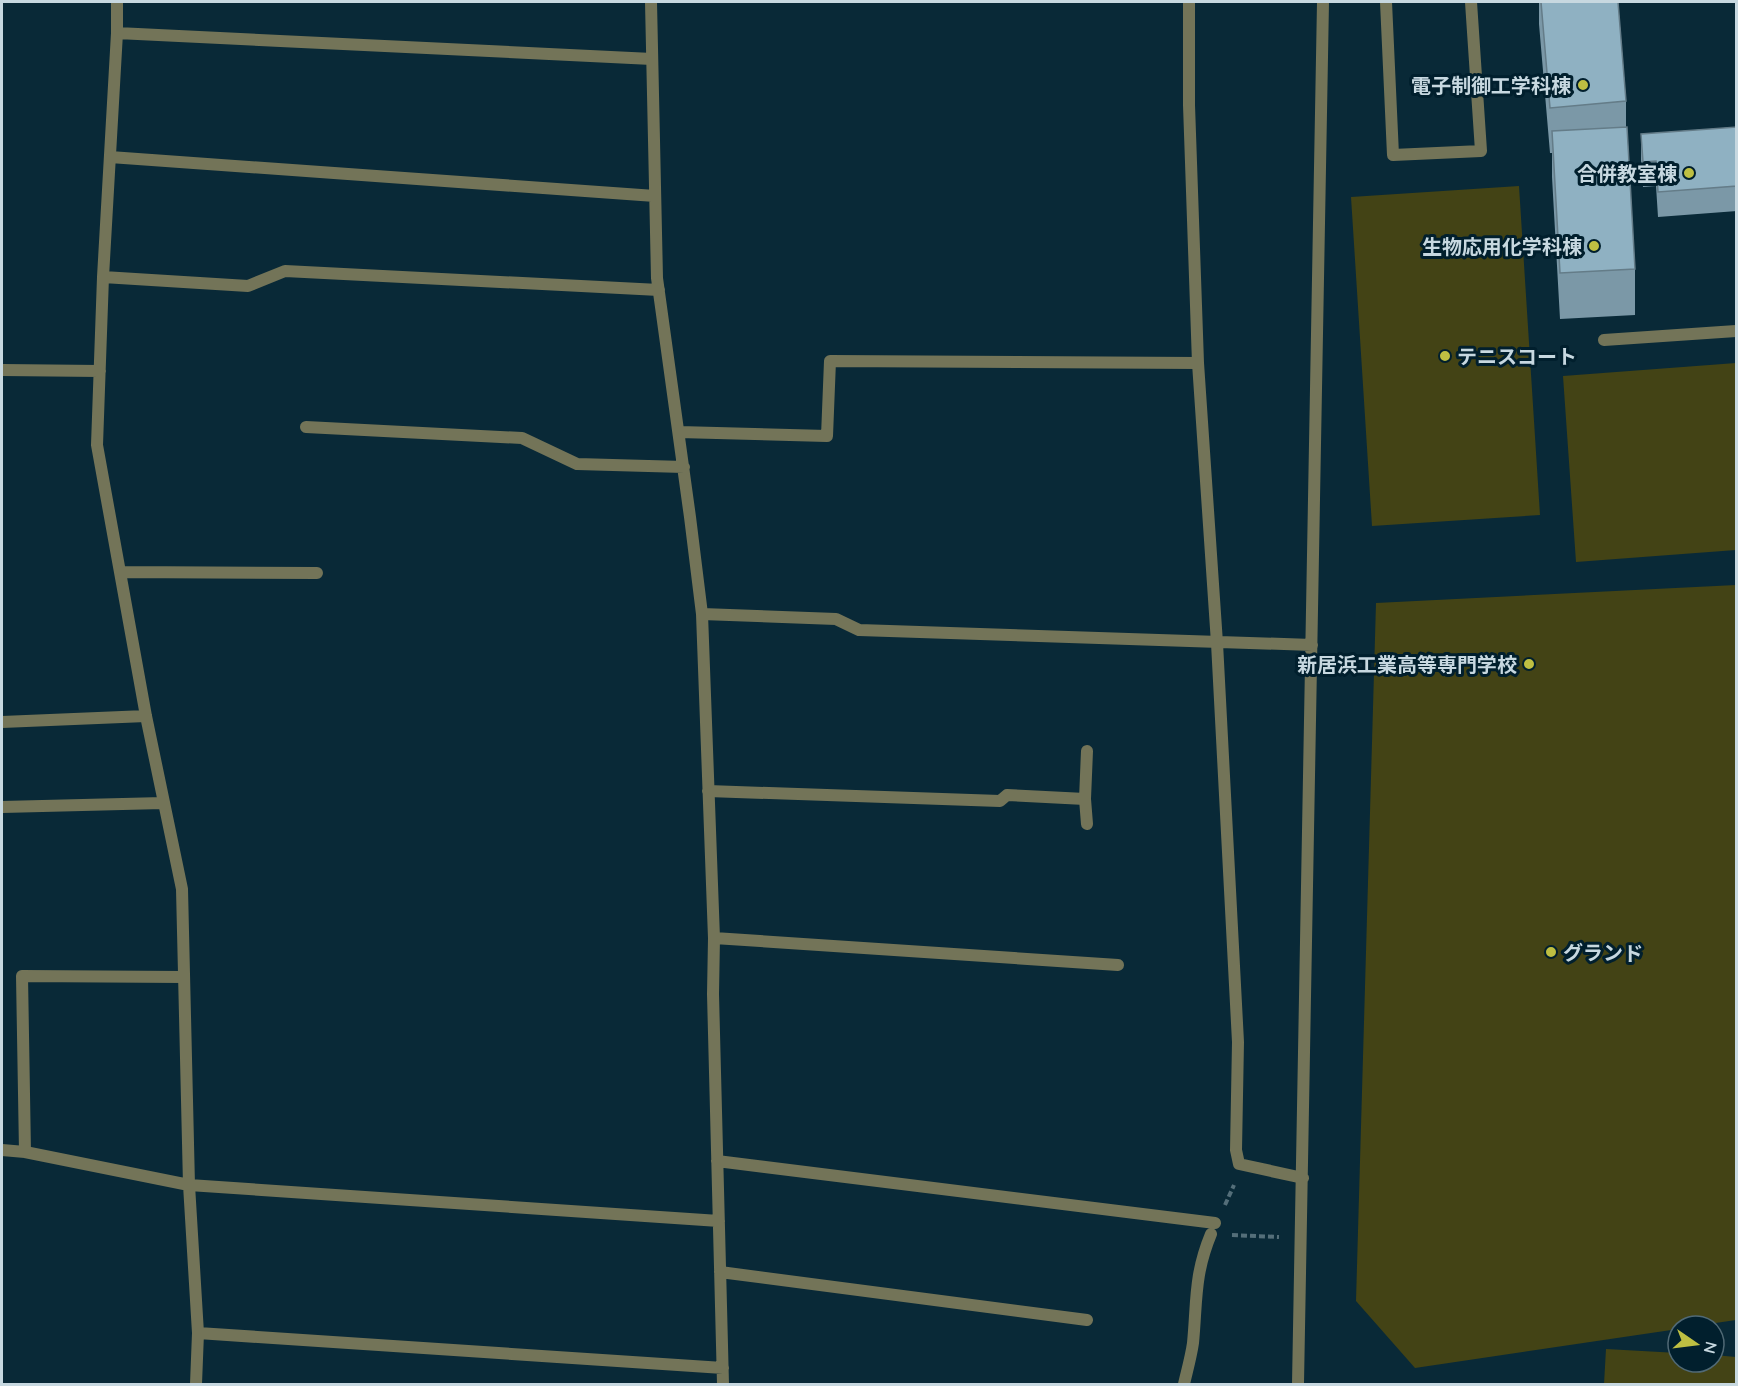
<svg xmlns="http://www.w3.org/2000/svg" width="1738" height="1386" font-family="Quicksand,'Noto Sans JP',sans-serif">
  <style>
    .park { fill: #434315 }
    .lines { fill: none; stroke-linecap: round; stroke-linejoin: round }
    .path { stroke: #546e79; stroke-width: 4; stroke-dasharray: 6 3; stroke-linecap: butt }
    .lane { stroke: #737458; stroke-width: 12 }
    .street { stroke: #737458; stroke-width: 12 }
    .wall { fill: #7b98a7 }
    .building { fill: #8fb1c2; stroke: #647c88; stroke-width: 1.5 }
    .poi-dot { fill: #bebf42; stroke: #011f2d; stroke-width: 2 }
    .labels { text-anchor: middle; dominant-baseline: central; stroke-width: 6; stroke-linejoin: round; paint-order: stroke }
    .poi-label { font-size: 20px; font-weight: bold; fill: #c7d8e0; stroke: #011f2d; text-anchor: end }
  </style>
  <rect width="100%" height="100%" fill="#092937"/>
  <path class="park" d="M1519,186L1540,515L1372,526L1351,197Z
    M1736,363V550L1576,562L1563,376Z
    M1736,585V1320L1695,1326H1678V1329L1415,1368L1356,1301L1376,603Z
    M1606,1349L1678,1353V1362H1714V1355L1736,1357V1384H1604Z"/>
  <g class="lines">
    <path class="path" d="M1225,1205L1234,1185
      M1232,1235L1279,1237"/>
    <path class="lane" d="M1386,2L1393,155L1481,151L1471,2
      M1604,340L1736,331"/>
    <path class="street" d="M117,2V33L103,277L97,445L146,716L182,889L189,1185L198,1333L196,1384
      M651,2L657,278L690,517L702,614L714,938L713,994L723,1384
      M1189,2V105L1198,363L1217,643L1238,1042L1236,1150L1239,1164L1303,1178
      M117,33L652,59
      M110,157L655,196
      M103,277L248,286L285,271L659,290
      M2,370L100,371
      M306,427L522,438L577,464L684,467
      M679,432L827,436L830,361L1198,363
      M120,572L317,573
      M702,614L836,619L859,630L1312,645
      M2,722L146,716
      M1087,751L1085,799L1087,824
      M708,791L1000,801L1007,795L1085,799
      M2,807L163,803
      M714,938L1118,965
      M2,1150L25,1152L189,1185L719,1221
      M25,1152L22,976L184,977
      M717,1161L1215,1223
      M720,1272L1087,1320
      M198,1333L723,1368
      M1184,1384C1187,1371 1191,1357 1193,1343C1197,1301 1194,1275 1211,1234
      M1298,1384L1323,2"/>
  </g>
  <path class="wall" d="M1539,2H1618L1626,101V127L1635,269V315L1560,319L1552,177V153H1550L1539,24Z
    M1737,127V211L1658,217L1656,186L1643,187L1641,160V134Z"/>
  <path class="building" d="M1541,2H1618L1626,101L1550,108Z
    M1627,127L1635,269L1560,273L1552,131Z
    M1737,127V186L1658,192L1656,161L1643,162L1641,134Z"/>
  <g class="poi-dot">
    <circle cx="1583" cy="85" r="6"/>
    <circle cx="1689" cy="173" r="6"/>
    <circle cx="1594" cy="246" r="6"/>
    <circle cx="1445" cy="356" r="6"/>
    <circle cx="1529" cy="664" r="6"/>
    <circle cx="1551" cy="952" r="6"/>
  </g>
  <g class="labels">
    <g class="poi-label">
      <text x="1571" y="85">電子制御工学科棟</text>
      <text x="1677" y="173">合併教室棟</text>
      <text x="1582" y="246">生物応用化学科棟</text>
      <text x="1457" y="356" text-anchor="start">テニスコート</text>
      <text x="1517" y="664">新居浜工業高等専門学校</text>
      <text x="1563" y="952" text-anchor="start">グランド</text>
    </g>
  </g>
  <rect width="1738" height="1386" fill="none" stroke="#c7d8e0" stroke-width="6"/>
  <g transform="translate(1696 1344) rotate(104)"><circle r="28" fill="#011f2d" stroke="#506975" stroke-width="1.5"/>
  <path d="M0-4.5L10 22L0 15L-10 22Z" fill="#bebf42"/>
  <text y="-9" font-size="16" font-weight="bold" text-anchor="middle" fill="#c7d8e0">N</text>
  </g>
</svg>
